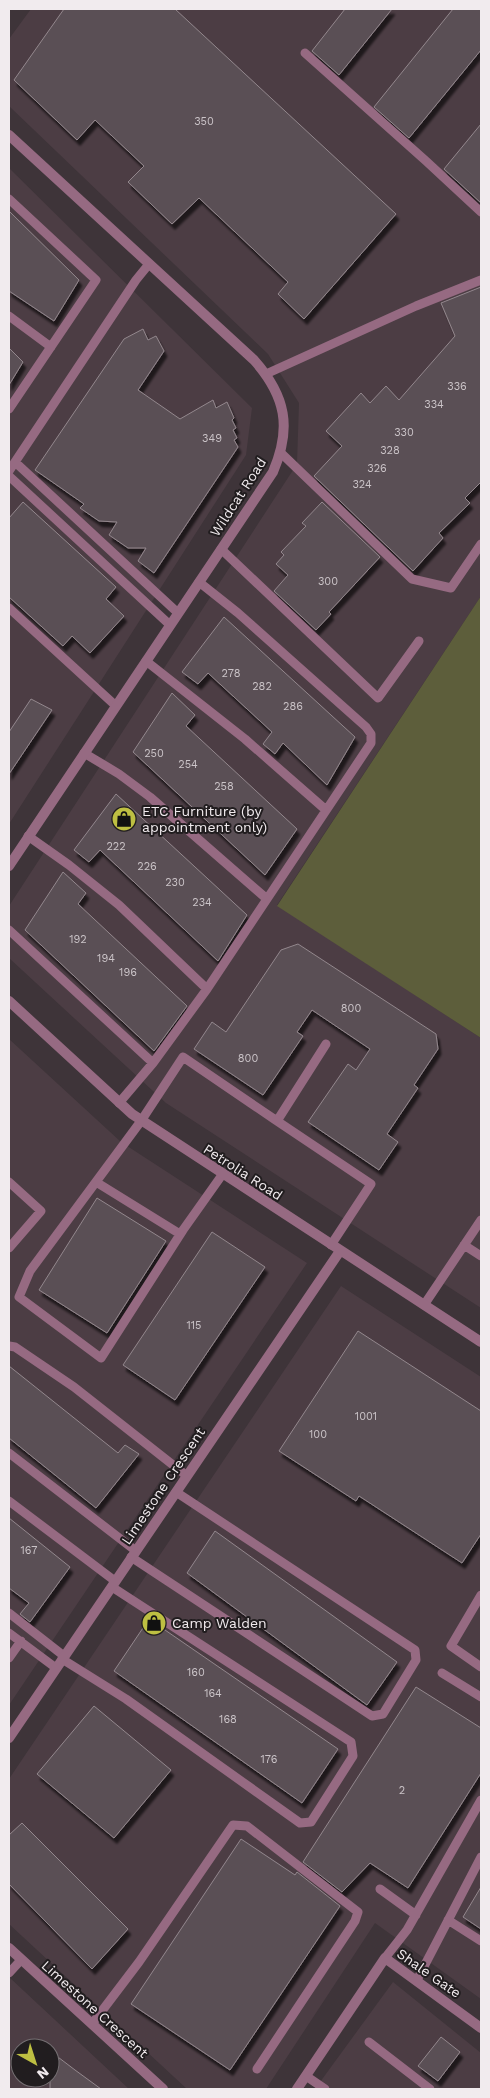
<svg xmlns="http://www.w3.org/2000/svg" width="490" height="2098" font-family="'Work Sans',sans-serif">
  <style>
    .built { fill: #4c3d44; fill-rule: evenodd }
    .green { fill: #5d5e3b }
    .building { fill: #5a5055; stroke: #93878d; filter: url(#shadow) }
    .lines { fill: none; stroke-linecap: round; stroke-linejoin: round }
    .lane { stroke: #966a82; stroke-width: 9 }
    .street { stroke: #966a82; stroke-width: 10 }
    .labels { text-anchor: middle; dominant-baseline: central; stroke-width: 4; stroke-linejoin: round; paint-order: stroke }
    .number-label { font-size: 11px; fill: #cbc4c8 }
    .street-label { font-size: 14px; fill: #f1ebee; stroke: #211d1f }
    .poi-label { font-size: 14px; fill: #f1ebee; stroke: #211d1f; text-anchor: start }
  </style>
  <defs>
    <filter id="shadow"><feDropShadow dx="3" dy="5.5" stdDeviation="1" flood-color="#0009"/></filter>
  </defs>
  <rect width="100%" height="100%" fill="#3e3439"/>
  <path class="built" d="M31,9H481V596L277,905L481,1038V1308L166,1103L9,958V906L297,464L299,403L268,354L9,106V39Z
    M9,168L252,408L246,455L9,824Z
    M9,1039L121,1142L307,1263L9,1705Z
    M341,1286L481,1377V1999L375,1923L266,2089H187L9,1924V1779Z
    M9,1977L129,2089H9ZM20,2048H50V2078H20Z
    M393,1982L481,2053V2089H315Z"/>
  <path class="green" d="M481,596V1038L277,906Z"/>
  <path class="building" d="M64,9H175L396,214L304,319L278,294L288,282L199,198L172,224L128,182L144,166L95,120L77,140L14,80Z
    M345,9H392L339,75L312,51Z
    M453,9H481V50L409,138L374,107Z
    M481,124V203L444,169Z
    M9,211L79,280L54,321L9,291Z
    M481,287V482L465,498L470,503L439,533L443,538L413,571L314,476L342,446L326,431L361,393L370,403L386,386L399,400L455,336L441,303Z
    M143,329L148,340L156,336L164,351L138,390L180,419L213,400L216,408L227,402L234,418L232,420L236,428L233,430L237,438L234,440L238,447L154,573L138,561L146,548H128L109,535L117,522L99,521L80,508L84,504L35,470L124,339Z
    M9,348L23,362L9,385Z
    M23,502L116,587L106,599L124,616L90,653L72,636L63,646L9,597V518Z
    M322,502L380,557L329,612L331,614L316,630L274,591L288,575L276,564L284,555L281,552L306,526L302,523Z
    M224,617L355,737L327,785L283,743L275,754L263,744L272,732L208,673L198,684L182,672Z
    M172,693L195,715L186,726L297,829L265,875L133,752Z
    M31,699L52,710L9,774V732Z
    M116,794L247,915L218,961L100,850L89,862L74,850Z
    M63,872L86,893L78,904L187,1006L154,1051L25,930Z
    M298,944L436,1034L438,1049L414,1085L418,1088L387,1134L398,1142L379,1170L308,1122L348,1064L356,1070L370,1049L312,1010L297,1032L303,1036L263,1095L194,1049L212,1022L226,1032L281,950Z
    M97,1198L166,1241L107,1333L39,1290Z
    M212,1232L265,1267L175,1400L123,1365Z
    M358,1331L481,1411V1534L462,1563L359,1496L356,1501L279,1451Z
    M9,1366L118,1453L125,1445L139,1454L96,1508L9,1438Z
    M9,1518L70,1567L30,1622L20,1614L29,1603L9,1588Z
    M215,1531L397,1662L367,1705L187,1573Z
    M149,1619L338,1749L302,1803L114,1671Z
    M416,1687L481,1728V1773L408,1888L370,1863L342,1892L303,1862Z
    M94,1706L171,1770L114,1838L37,1774Z
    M22,1823L128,1929L92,1969L9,1884V1835Z
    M241,1839L295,1875L297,1872L340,1906L230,2070L131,2004Z
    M481,1887V1929L463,1917Z
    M441,2037L460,2052L438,2081L418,2066Z
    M50,2051L75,2070L101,2089H50Z"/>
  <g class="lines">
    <path class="lane" d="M305,53L426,161L481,212
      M9,199L96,280L9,409
      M9,316L51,347
      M266,374L416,306L481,280
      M281,453L412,579L451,588L481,544
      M15,462L178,613
      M9,471L136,280L149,264
      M9,476L170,625
      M221,549L378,698L419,641
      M9,608L116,706
      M146,661L245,739L326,810
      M84,753L119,774L150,797L267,899
      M28,836L69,865L119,905L207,989
      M9,930L153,1063
      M119,1103L153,1063L207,989L371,743V734L366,727L238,613L199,582
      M277,1121L371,1184L331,1245
      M222,1175L183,1230L101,1358L19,1297L30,1271L141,1121L183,1057L277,1121L326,1044
      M9,1182L41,1211L9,1248
      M96,1182L180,1234
      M464,1245L481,1256
      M424,1305L481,1220
      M9,1346L15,1347L74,1387L187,1476
      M9,1453L136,1551
      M9,1501L115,1581
      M131,1557L372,1716L383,1714L416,1660L415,1650L176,1492
      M481,1595L451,1646L481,1667
      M9,1613L64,1656
      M9,1633L56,1668
      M9,1658L21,1641
      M62,1659L126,1699L300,1823L311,1822L353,1756L351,1742L112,1587
      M442,1673L481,1697
      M380,1889L416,1915
      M448,1920L481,1941
      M385,1958L407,1930L481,1800
      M9,1973L21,1960
      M417,1980L481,1857
      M92,2024L139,1962L233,1825L247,1826L358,1912L355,1921L257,2069
      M369,2042L430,2089
      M306,2076L325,2089"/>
    <path class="street" d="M9,135L254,360C286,396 292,428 273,472L9,866
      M9,1001L132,1114L481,1342
      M9,1738L340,1251
      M9,1948L163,2089
      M297,2089L385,1958L481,2028"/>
  </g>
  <defs>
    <symbol id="shop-disc" viewBox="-11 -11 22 22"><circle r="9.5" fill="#bebf42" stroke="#211d1f"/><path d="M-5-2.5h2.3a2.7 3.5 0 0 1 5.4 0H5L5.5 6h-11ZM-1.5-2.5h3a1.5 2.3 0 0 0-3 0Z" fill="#111"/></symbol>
  </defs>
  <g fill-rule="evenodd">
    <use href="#shop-disc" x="110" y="805" width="28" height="28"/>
    <use href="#shop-disc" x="140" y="1609" width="28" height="28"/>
  </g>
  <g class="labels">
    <g class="number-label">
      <text x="204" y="121">350</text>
      <text x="457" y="386">336</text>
      <text x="434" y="404">334</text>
      <text x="404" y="432">330</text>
      <text x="212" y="438">349</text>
      <text x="390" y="450">328</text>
      <text x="377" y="468">326</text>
      <text x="362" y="484">324</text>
      <text x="328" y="581">300</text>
      <text x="231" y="673">278</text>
      <text x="262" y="686">282</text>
      <text x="293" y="706">286</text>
      <text x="154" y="753">250</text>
      <text x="188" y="764">254</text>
      <text x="224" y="786">258</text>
      <text x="116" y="846">222</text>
      <text x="147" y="866">226</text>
      <text x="175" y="882">230</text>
      <text x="202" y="902">234</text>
      <text x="78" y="939">192</text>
      <text x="106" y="958">194</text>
      <text x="128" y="972">196</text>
      <text x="351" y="1008">800</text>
      <text x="248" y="1058">800</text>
      <text x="194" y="1325">115</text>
      <text x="366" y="1416">1001</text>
      <text x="318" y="1434">100</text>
      <text x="29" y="1550">167</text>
      <text x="196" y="1672">160</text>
      <text x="213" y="1693">164</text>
      <text x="228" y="1719">168</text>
      <text x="269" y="1759">176</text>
      <text x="402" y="1790">2</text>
    </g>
    <g class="street-label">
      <text transform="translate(238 497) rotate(-57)">Wildcat Road</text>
      <text transform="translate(243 1172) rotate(33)">Petrolia Road</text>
      <text transform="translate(163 1486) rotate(-56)">Limestone Crescent</text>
      <text transform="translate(429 1973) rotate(35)">Shale Gate</text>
      <text transform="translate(95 2009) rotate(42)">Limestone Crescent</text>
    </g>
    <g class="poi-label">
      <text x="142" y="811">ETC Furniture (by<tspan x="142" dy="16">appointment only)</tspan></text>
      <text x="172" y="1623">Camp Walden</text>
    </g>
  </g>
  <rect width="490" height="2098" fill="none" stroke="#f1ebee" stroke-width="20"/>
  <g transform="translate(35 2063) rotate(141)"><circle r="24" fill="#211d1f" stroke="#746f72"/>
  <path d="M0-4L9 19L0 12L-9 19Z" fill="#bebf42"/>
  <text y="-8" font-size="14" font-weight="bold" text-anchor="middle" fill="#f1ebee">N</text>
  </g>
</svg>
